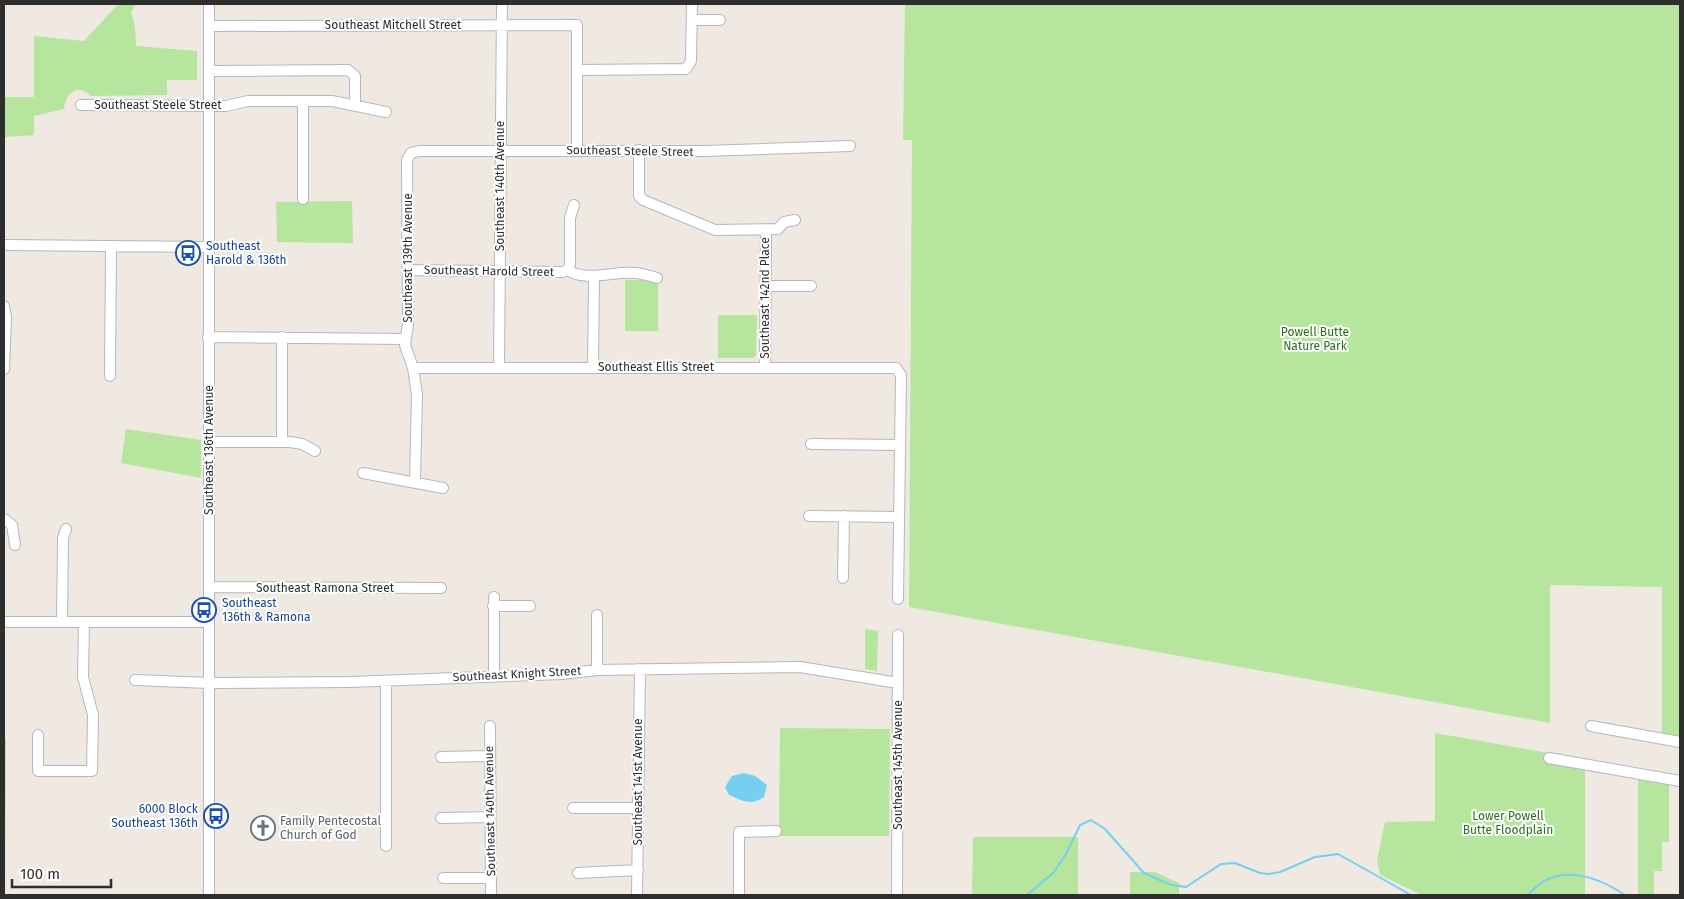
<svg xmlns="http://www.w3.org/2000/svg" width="1684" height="899" font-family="'Fira Sans',sans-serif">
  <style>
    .green { fill: #b6e59e }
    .water { fill: #75cff0 }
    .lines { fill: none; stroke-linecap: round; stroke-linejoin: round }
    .stream { stroke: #75cff0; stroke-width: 2 }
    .minor-casing { stroke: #b4b7c1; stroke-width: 12 }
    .minor { stroke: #fff; stroke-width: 10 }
    .labels { text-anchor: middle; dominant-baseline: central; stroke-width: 4; stroke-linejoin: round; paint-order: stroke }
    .street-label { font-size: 12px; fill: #2e2e2e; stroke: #fff }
    .transit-label { font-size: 12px; fill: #164399; stroke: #fff; text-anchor: start }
    .park-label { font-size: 12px; fill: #2c6e1b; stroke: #fff }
    .worship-label { font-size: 12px; fill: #5b616d; stroke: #fff; text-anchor: start }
  </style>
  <rect width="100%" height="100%" fill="#efe9e1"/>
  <path class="green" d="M118,4H136L131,12L135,27L136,46L197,51V80H167V95L91,96C78,83 65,93 64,109L34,116V135L4,137V97H34V36L84,41Z
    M905,4H1680V737L1662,734V587L1550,585V723L909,607L912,140H903Z
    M352,201L353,243L277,242L276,202Z
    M625,280H658V331H625Z
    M718,315H757L756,355L753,358H718Z
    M126,429L201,440V478L121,463Z
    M865,629L878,631L877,671L865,669Z
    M780,728L890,729L889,836H779Z
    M1435,733L1548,753V762L1585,769V895H1422L1380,875L1377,861L1385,822L1435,821Z
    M4,739H6L5,895H4Z
    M1638,778L1669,784V842H1662V871H1654V895H1638Z
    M973,837H1078V895H972Z
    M1130,872H1155L1179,883V895H1130Z"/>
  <path class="water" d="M744,773L755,776L767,785L764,797C752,806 742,801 729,795L725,787L732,776Z"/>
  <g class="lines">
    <path class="stream" d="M1027,895L1053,873L1065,856L1080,825L1091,820L1105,829L1144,873L1171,885L1186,887L1221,864L1235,863L1260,873L1269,874L1280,872L1315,857L1338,854L1411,895
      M1528,895C1555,862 1595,875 1625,895"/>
    <defs>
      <path id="minor" d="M692,20H720
        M209,26L577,25V150
        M577,70L686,69L691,61L692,4
        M209,71L348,70L355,76V106
        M303,101V199
        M81,105L226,106L248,101H332L386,112
        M639,150V196L643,200L715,230L778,229L784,222L795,220
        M4,245L209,247
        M408,270L563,272L568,270C583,282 616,271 634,273C642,273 650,276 657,278
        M568,270L570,264V218L574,205
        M765,286H811
        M4,306L6,317L4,369
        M208,337L406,339
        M765,367L766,230
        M413,368H896L901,375L898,599
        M499,368L502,4
        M593,368L594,276
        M110,376L111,246
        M208,442H290L302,444L315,451
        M282,442V337
        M811,444L899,445
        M363,473L443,488
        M415,482L417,395L413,368L405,345L408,324L407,160L411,153L419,151H705L850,146
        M809,516L899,517
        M4,519L12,525L15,545
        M843,578L844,516
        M209,587L441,588
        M494,597V676
        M493,606H530
        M4,622H209
        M62,622L63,538L66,529
        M597,670V615
        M135,680L209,683L350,682L562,674L597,670L800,667L898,683
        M490,726L491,895
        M1591,726L1680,742
        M38,735V771H92L93,715L83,677L84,622
        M441,757L490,756
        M1549,758L1680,781
        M573,808H638
        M441,818L490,817
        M386,846V681
        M578,873L638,870
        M443,878H491
        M209,895V4
        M637,895L640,669
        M739,895V832L776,831
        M897,895L898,635"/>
    </defs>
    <use href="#minor" class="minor-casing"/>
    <use href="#minor" class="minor"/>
  </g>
  <defs>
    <symbol id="bus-ring" viewBox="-11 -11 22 22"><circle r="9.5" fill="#fff" stroke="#1a4fb4" stroke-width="1.5"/><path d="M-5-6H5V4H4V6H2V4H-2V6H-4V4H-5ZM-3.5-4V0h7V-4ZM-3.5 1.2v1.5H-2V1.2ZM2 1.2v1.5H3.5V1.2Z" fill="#1a4fb4"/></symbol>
    <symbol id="church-ring" viewBox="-11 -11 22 22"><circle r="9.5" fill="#fff" stroke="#6b7280" stroke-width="1.5"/><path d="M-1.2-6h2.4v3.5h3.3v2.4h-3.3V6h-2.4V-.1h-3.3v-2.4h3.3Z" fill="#6b7280"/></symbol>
  </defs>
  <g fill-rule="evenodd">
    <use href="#bus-ring" x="174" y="239" width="28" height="28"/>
    <use href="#bus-ring" x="190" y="596" width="28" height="28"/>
    <use href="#bus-ring" x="202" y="802" width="28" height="28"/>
    <use href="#church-ring" x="249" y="814" width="28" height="28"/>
  </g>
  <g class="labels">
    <g class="street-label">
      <text x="393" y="25">Southeast Mitchell Street</text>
      <text x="158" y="105">Southeast Steele Street</text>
      <text transform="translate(630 151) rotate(1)">Southeast Steele Street</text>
      <text transform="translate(500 186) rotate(-90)">Southeast 140th Avenue</text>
      <text transform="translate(408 258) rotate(-90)">Southeast 139th Avenue</text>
      <text transform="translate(489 271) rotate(1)">Southeast Harold Street</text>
      <text transform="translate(765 298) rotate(-90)">Southeast 142nd Place</text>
      <text x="656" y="367">Southeast Ellis Street</text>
      <text transform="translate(209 450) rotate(-90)">Southeast 136th Avenue</text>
      <text x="325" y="588">Southeast Ramona Street</text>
      <text transform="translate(517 674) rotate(-3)">Southeast Knight Street</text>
      <text transform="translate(898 765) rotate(-90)">Southeast 145th Avenue</text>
      <text transform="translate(638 782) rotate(-90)">Southeast 141st Avenue</text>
      <text transform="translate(490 811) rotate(-91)">Southeast 140th Avenue</text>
    </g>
    <g class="transit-label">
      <text x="206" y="246">Southeast<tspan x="206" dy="14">Harold &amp; 136th</tspan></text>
      <text x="222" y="603">Southeast<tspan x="222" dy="14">136th &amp; Ramona</tspan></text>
      <text x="198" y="809" text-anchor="end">6000 Block<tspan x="198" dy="14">Southeast 136th</tspan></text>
    </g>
    <g class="park-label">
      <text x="1315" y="332">Powell Butte<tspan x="1315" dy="14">Nature Park</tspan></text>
      <text x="1508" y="816">Lower Powell<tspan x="1508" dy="14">Butte Floodplain</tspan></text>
    </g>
    <g class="worship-label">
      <text x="280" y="821">Family Pentecostal<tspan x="280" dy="14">Church of God</tspan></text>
    </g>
  </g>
  <rect width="1684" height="899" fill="none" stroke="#2e2e2e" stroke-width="10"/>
  <path d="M12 879v8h99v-8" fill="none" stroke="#2e2e2e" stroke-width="2.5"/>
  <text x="20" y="879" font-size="15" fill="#2e2e2e" stroke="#ffffff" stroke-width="4" paint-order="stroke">100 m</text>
</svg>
